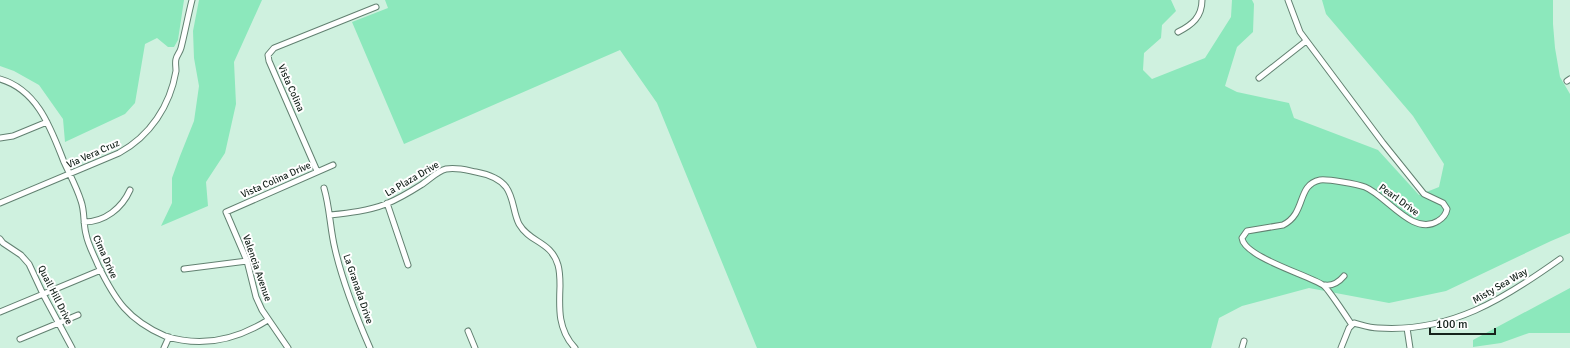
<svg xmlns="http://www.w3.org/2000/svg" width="1570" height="348" font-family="Signika,sans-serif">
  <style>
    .green { fill: #8ce8bc }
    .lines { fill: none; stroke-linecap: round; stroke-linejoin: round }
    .minor-casing { stroke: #628171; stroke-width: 7 }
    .minor { stroke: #fff; stroke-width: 5 }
    .labels { text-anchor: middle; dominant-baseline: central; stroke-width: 4; stroke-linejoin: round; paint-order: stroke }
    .street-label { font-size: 10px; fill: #16231c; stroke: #fff }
  </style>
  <rect width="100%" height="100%" fill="#cff1df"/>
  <path class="green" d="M0,0H184L178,40L174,47H168L157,38L145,44L135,103L125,114L65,142L63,119L39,85L14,71L0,66Z
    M199,0H262L234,62L236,104L225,153L206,182L208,206L161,226L172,203V178L180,156L194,121L199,86L194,58L193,31Z
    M385,0H1171L1176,11L1162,25L1161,38L1144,53L1143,70L1152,79L1205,58L1231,17L1232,0H1252L1254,4L1253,32L1237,47L1225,86L1237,92L1289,103L1294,118L1378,150L1419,195L1439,187L1444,164L1413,116L1326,14L1322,0H1553V24L1555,48L1560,77L1570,94V233L1551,241L1446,291L1389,303L1309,288L1242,306L1219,318L1211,348H757L657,103L620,50L404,144L352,22L388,8Z
    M1570,288V333H1529L1501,343L1473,347V340Z"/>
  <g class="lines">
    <defs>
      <path id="minor" d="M1288,0L1300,32L1383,143L1424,194L1443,203L1447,209C1446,215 1443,218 1438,221C1413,237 1387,196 1365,187C1357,184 1328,179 1320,180C1296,185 1307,213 1283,225L1247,231L1242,238C1244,257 1308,275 1323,285C1327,287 1348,319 1352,325
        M1178,32C1192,25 1202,17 1202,0
        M1259,78L1306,41
        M0,79C38,90 51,129 64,162C70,175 77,188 81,201C85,212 83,223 86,234C88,245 94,255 98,265C115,300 128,320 165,336C202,348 236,340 268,320
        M1567,81L1570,79
        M0,138L13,136L47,122
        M317,171L269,61L268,55L274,48L376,7
        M324,188C330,208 330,229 335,249C343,284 356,316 370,348
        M0,203L119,153C150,136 170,106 176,71C176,67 175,62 176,59C177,55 180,52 181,48C185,32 188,16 192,0
        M387,203L408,265
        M330,215C349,213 368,211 386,204C398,199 410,192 421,185C429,180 437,171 446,169C457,167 466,170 476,172C487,174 499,178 506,187C514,198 513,212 519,224C530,243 551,241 558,265C560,272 560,278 560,286C559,309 558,330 575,348
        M84,222C105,222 122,208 130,190
        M0,239L3,243L21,255L29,264L43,294L72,348
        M184,269L247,261
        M1325,285C1333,286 1339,282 1344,276
        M0,312L101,270
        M1407,328L1410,348
        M468,331L475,348
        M20,339L78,315
        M164,348L169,337
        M288,348L262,310L256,297L247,261L226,212L333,165
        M1242,348L1244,341
        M1341,348L1349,328L1354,323C1362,325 1370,328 1378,328C1450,333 1504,299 1560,259"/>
    </defs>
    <use href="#minor" class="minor-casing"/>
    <use href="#minor" class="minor"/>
  </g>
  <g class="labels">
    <g class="street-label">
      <text transform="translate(291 88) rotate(66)">Vista Colina</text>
      <text transform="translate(93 154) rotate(-24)">Via Vera Cruz</text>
      <text transform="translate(412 179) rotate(-30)">La Plaza Drive</text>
      <text transform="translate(276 180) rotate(-24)">Vista Colina Drive</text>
      <text transform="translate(1399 200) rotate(36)">Pearl Drive</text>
      <text transform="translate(105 257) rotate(66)">Cima Drive</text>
      <text transform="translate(257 268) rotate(71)">Valencia Avenue</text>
      <text transform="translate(1500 286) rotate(-30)">Misty Sea Way</text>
      <text transform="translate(358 289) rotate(71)">La Granada Drive</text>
      <text transform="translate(55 295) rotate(63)">Quail Hill Drive</text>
    </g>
  </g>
  <path d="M1430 328v6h65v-6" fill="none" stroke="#16231c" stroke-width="2"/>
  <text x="1436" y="328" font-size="12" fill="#16231c" stroke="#ffffff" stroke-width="3" paint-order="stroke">100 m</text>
</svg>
